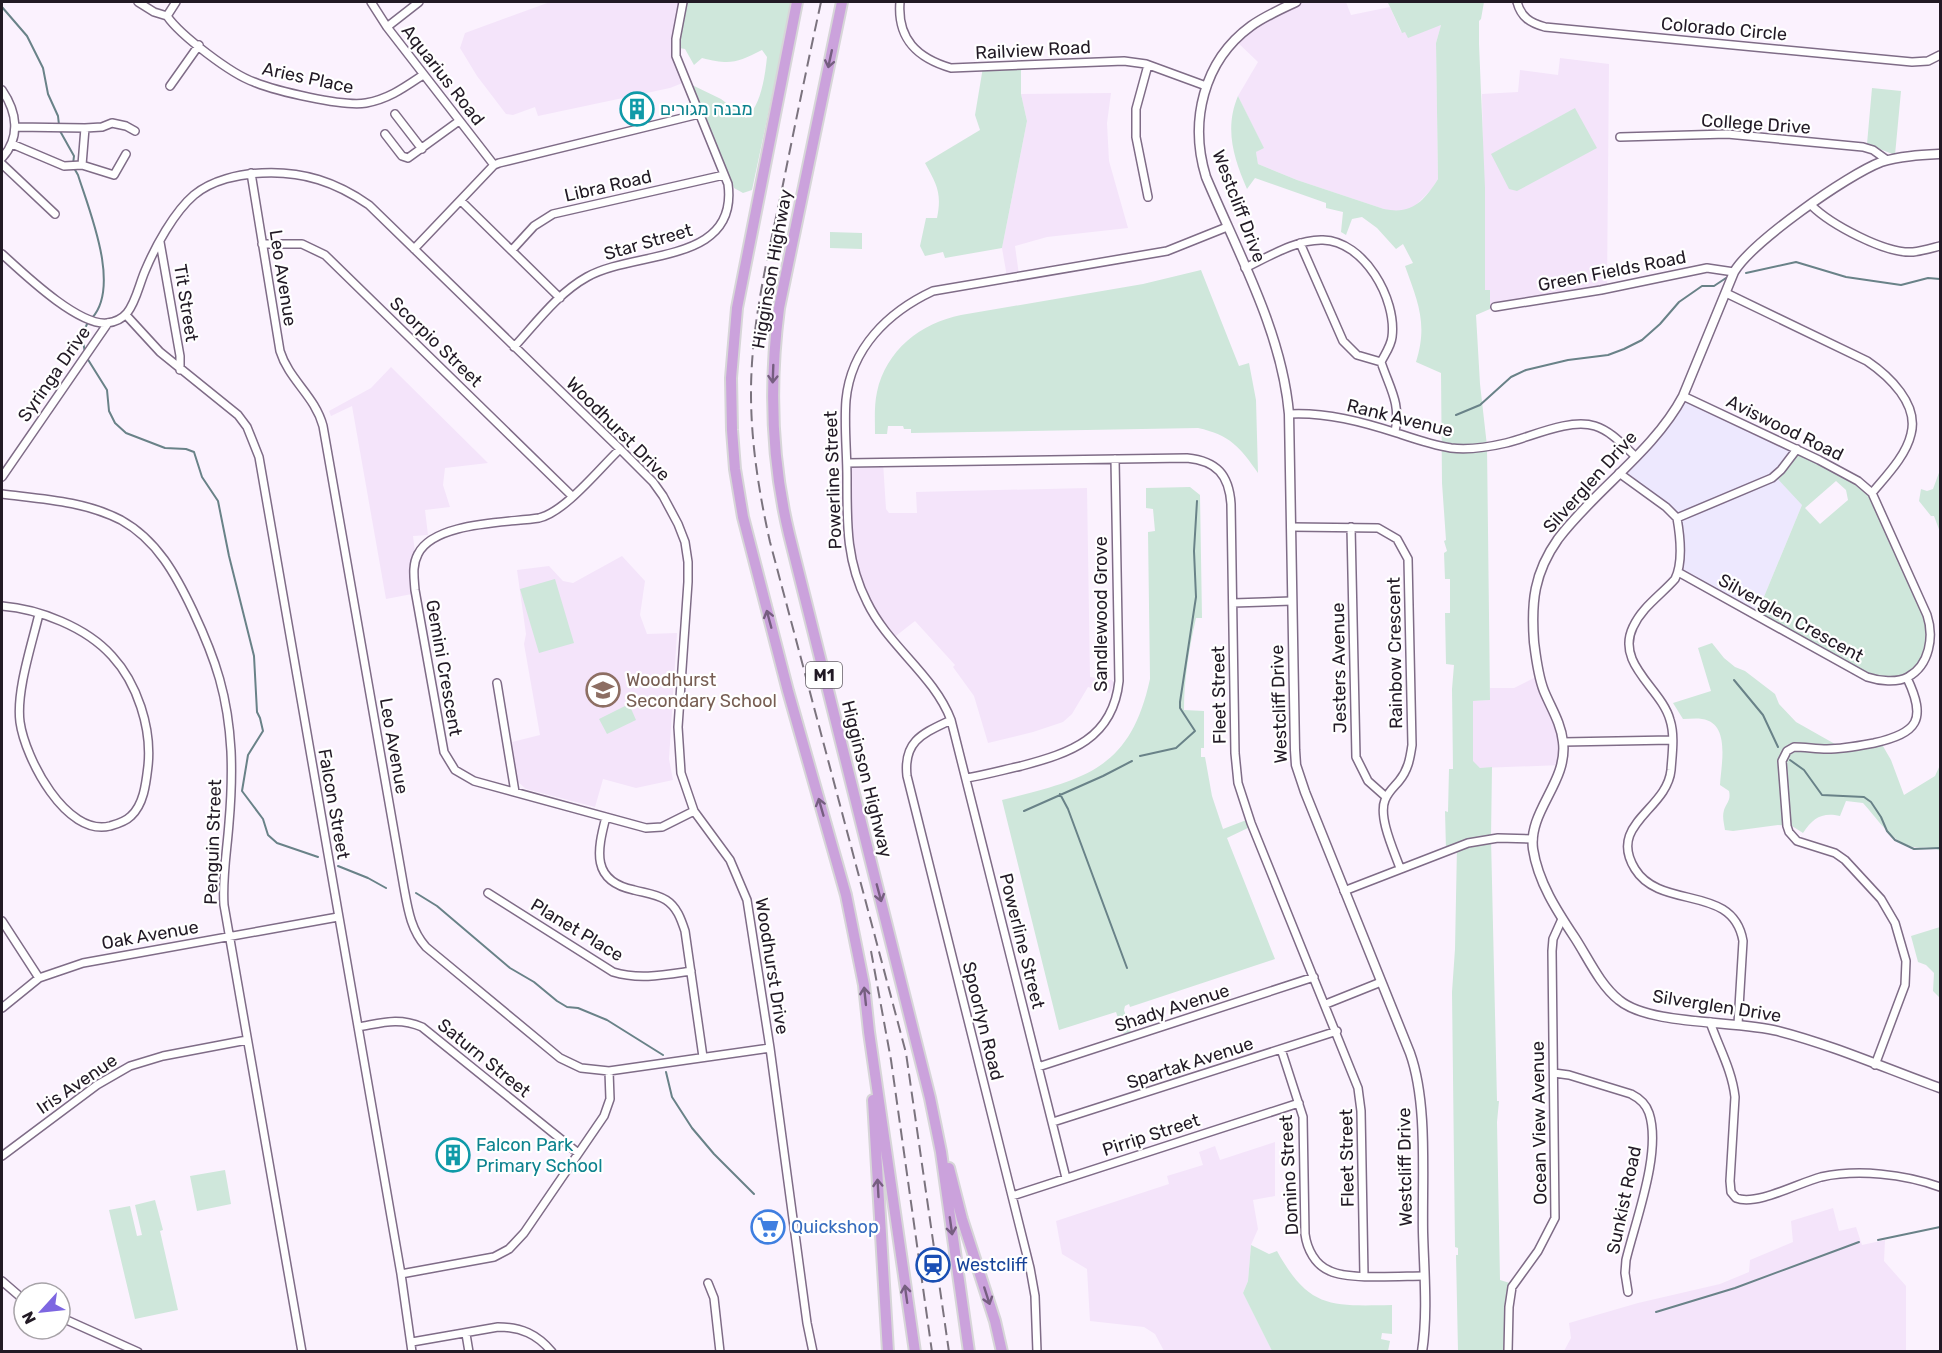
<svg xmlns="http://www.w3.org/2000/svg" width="1942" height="1353" font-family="Rubik,Heebo,sans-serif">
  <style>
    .commercial { fill: #ede8fe }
    .built { fill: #f4e4fa }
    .green { fill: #cfe7db; fill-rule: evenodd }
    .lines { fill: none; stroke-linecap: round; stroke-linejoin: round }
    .stream { stroke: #698288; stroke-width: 2 }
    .minor-casing { stroke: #7f6c87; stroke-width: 10 }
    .tertiary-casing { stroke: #7f6c87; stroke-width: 11 }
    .trunk-casing { stroke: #d7d6d8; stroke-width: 14 }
    .minor { stroke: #fff; stroke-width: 7 }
    .tertiary { stroke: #fff; stroke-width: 8 }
    .trunk { stroke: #cba2dc; stroke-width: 10 }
    .rail { stroke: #7b737e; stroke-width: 2; stroke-dasharray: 12 6; stroke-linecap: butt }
    .oneway { stroke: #765e80 }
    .labels { text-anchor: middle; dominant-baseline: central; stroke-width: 4.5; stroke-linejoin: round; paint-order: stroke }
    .shield { fill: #fff; stroke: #645f66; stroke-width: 1.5 }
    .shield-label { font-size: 16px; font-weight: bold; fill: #221a25 }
    .street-label { font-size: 18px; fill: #221a25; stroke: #fff }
    .culture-label { font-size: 18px; fill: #0d838f; stroke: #fff; text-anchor: start }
    .education-label { font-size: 18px; fill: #785e54; stroke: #fff; text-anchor: start }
    .shop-label { font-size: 18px; fill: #366cbe; stroke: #fff; text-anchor: start }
    .transit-label { font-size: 18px; fill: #164399; stroke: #fff; text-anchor: start }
  </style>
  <rect width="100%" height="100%" fill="#fbf2fe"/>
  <path class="commercial" d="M1683,396L1797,449L1802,505L1756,616L1678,572L1677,518L1620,473L1635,456Z"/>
  <path class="built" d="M550,2H683L675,39L685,82L670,88L538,116L535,107L513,115L506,114L477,76L460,48L465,33Z
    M1296,2H1346L1351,15L1390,7L1401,32L1441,25L1436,43L1438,179L1431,190L1415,206L1407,210L1396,212L1384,209L1297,180L1258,164L1256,152L1263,147L1238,96L1258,62L1235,40Z
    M1560,58L1609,64L1607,289L1490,309V291L1485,290L1482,94L1518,92L1520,70L1558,75Z
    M1111,93L1107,123L1109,161L1128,228L1047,237L1015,246L1019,275L1007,277L1002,248L1027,121L1021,94Z
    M391,367L488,463L445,468L443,485L450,507L425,510L428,535L413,536L415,552L409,567V575L412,594L386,599L352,406L331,416L329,411L371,388Z
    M883,462L886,509L889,513H917L916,492L1087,488L1090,677L1112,680L1114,683L1110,693L1088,687L1072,714L1063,722L1033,732L988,743L974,696L953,667L955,665L915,621L892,639L854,575L846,463Z
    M622,556L645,581L640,615L647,634L677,633L669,759L673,780L636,788L603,779L595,807L526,789L517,781L512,742L540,735L524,644L526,634L517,570L549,566L563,581L573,583Z
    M1540,675L1557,719L1562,765L1480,768L1473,762V701L1490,700V688H1514Z
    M1275,1142V1196L1253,1200L1258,1229L1251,1245L1248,1281L1243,1293L1272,1351H1164L1155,1334L1144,1327L1090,1321L1087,1269L1062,1254L1056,1221L1169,1184L1167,1176L1203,1165L1199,1152L1215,1146L1220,1160Z
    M1833,1208L1839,1231L1856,1227L1862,1245L1885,1240L1884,1261L1906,1286V1351H1564L1571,1338L1569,1323L1638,1303L1720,1284L1749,1272L1750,1260L1793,1242L1791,1221Z"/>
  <path class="green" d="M687,2H792L752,190L743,193L734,188L690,84L721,99L746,118C761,106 765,76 767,57L762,50C737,63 730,65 702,58L694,65L685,49L679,48Z
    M1391,2H1484L1481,19L1479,21V44L1485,188V290H1490V309L1476,315L1480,384L1487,446L1490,700L1473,701V761L1480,768L1492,767L1491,838L1497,1101H1499L1497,1122L1500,1280L1513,1284L1508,1351H1458L1456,1255H1458V1248L1455,1247L1452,992L1455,949L1457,846L1446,850L1445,811L1448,812L1449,769H1453L1452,689L1454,665L1446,664L1445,613H1450V579H1445L1444,553L1447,551L1444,541L1446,540L1442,483L1441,373L1416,362C1428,324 1418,302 1405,266L1413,263L1403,244L1396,249L1377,228L1362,217L1352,219L1346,235L1341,232L1343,212L1326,208V203L1255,178L1247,189C1234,159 1224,129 1238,96L1264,148L1256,152L1258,164L1297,180L1384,209C1412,215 1424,201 1438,179L1436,43L1441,25L1408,38L1405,32L1402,33L1390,7L1388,3Z
    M1021,65V94L1027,121L1002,248L945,258L943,252L925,256L920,246L926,218H937C942,193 937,185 925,163L980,130L975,115L983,67Z
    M1872,88L1901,91L1895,155L1867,144Z
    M1575,108L1597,148L1517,191L1509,189L1491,154Z
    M830,232L862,233V249L830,248Z
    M1201,270L1239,366L1249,363L1256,400L1258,473C1240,447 1230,435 1198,428L911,433V429H904L903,426H888L887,434H875C875,420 874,406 877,392C886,350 921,323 961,315L1143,284Z
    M1797,449L1869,489L1931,624L1929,650L1907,678L1875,680L1756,616L1802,505L1775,476ZM1836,481L1846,490L1848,500L1820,524L1805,508Z
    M1940,470V532L1934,516H1931L1919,501L1921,489L1927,491L1933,489Z
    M1190,487L1200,495L1202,618H1196C1189,649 1184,679 1184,710L1204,711V748H1201V757H1205L1212,796L1223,829L1249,819L1252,826L1227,838L1275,959L1130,1007L1129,1004L1125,1006L1124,1010L1132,1036L1125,1038L1116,1012L1059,1030L1002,800C1084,779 1130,771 1150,679L1148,532L1155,531L1153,509L1146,508V488Z
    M555,579L574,643L539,653L520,589Z
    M1712,643L1724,658L1735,667L1745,671L1775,694L1779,704L1796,722L1842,748L1880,741L1891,760L1904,795L1935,776L1940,765V851C1932,845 1923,849 1913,847C1891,842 1877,818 1863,803L1846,801L1840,816C1822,812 1813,818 1803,833L1792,826L1778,825L1733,831L1725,830C1724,823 1722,817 1724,810C1727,802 1731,800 1729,791L1720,785C1721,765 1731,723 1702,719C1696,718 1689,719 1683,719L1673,703L1711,691L1698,648Z
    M629,704L636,720L607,734L599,719Z
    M1940,927V998L1933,991L1934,973L1926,965L1918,962L1911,936Z
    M225,1170L231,1204L197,1211L190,1176Z
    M155,1200L163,1230L160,1231L178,1310L135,1319L109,1210L130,1206L137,1236L142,1235L135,1205Z
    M1251,1245L1269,1254L1277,1251C1309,1309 1331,1306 1392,1305V1334L1382,1333L1381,1339L1390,1341L1388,1351H1272L1243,1293L1248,1281Z"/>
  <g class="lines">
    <path class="stream" d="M2,7L27,36L43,68L48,94L58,116L59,125
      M60,131L74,156L73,164
      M74,168L78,175C89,210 121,286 92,318
      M1746,273L1796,262L1846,277L1901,285L1928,278L1940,279
      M85,353L82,335L88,322
      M87,358L107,390L109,411L115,423L126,433L165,448L186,449L194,452L202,477L218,501L229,556L254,656L257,712L260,718L263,731L248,755L242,791L263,819L268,835L277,843L318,857
      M1456,415L1480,405L1511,377L1526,370L1568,360L1608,355L1624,349L1642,340L1660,324L1679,302L1702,286H1714L1726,278
      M1734,680L1763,715L1778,747
      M1140,756L1176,748L1195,731L1180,708V702L1196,597L1194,551L1197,501
      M1790,760L1804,770L1822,795L1864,797L1871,802L1881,817L1887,831L1895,840L1914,849L1940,848
      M1060,794L1068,809L1127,968
      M1024,811L1103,776L1132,761
      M338,866L368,878L386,888
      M416,893L437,906L510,968L534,982L557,1001L567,1007L578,1008L607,1020L663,1055
      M666,1072L672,1097L692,1128L714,1154L754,1194
      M1878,1240L1940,1227
      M1656,1312L1735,1288L1859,1242"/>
    <defs>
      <path id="minor" d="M138,2L154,12L167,16
        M371,2L387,27L494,165
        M900,2C897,39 917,58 951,68L1124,61L1146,64L1206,86
        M1517,2C1521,17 1530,23 1545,27L1912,62L1928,61L1940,55
        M167,16C180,35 231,74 254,82C276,91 343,107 366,103C389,99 405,87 423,75
        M167,16L176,2
        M387,27L419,2
        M170,86L199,45
        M2,90C17,112 21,137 2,158
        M395,114L422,149
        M15,127L85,128L102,127L112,123L126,126L135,131
        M385,134L402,156L408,158L459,121
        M1620,137L1727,134L1863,147L1873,150L1887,160
        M12,144L64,166L82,165L114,175L126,154
        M2,164L55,214
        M82,165L85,128
        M251,173L280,351C289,380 315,396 323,426L404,888C408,910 411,930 426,947L560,1058L581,1068L609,1071L770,1048
        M1148,197L1136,137V109L1148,65
        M461,201L560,298
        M1811,205C1830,224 1885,254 1913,252C1922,251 1932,248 1940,246
        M160,242L180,356V370
        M1300,243L1343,341L1357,355L1381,362
        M262,244H302L325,255L572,496
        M414,249L494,165L499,163L699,114
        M512,250L534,226L553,214L724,175
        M2,254C23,273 78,326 107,323C115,322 122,319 127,313C136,302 139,285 145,271C155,247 174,212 194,195C212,180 239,174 262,173C303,171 336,182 369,205L620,449L653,482L663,496L678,524L685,542L688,562V582L678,727L681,773L694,811L730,860L747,900L770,1048L807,1323L813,1352
        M1245,268C1268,257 1297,239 1323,240C1364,241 1397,299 1392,337C1391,346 1385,354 1381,362C1390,389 1401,403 1395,432
        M1726,293L1867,361C1889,376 1919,404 1911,434C1906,456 1886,476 1872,493
        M1495,307L1601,290L1707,268L1734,272
        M126,315L160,352L238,415L247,427L259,457L401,1274L412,1352
        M514,347C536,323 558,293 587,277C634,250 739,265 728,184L676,56V39L683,2
        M1289,414C1326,412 1363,422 1397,433C1415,439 1432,445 1451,448C1468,450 1489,447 1506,443C1531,437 1569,418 1595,426C1611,431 1623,445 1635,456
        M620,449C599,469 565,512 539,518C506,523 434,522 418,554C412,565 414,577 415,590L444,752L455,770L474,781L646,828L662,827L694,811
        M847,463L1187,458C1217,461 1229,475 1231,504L1235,753L1238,783L1251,823L1358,1088L1361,1111L1364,1276
        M1619,473L1666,507L1677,518C1680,535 1683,563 1675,579C1661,595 1642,607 1633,627C1615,664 1662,689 1670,720C1675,735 1672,755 1671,770C1667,810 1607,824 1635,869C1661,911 1733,883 1743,941L1738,1024
        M2,477L108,323
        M2,494C42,499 84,501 121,520C157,540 176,575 193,611C216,660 228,696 231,751C232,774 231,800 229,823C227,851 222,878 224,905L302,1352
        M1677,518L1772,478L1781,470L1797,449
        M1291,527L1378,528L1397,539L1408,559L1412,745C1410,759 1408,770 1399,781C1394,787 1388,792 1385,800C1378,817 1394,851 1400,868
        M1351,527L1356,757L1368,781L1386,797
        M1678,572L1867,677C1879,681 1897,683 1908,677C1930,665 1934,636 1927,615L1872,493L1858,481L1819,460L1683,396
        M1233,603L1292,601
        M2,606C39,609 86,627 112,656C137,683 152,728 148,766C146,783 144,804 131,816C125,822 117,824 110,826C66,837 25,758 20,722C16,691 32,644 39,614
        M497,683L515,792
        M951,720C924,733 903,740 907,776L1030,1268L1035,1296L1037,1352
        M1563,742L1672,740
        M967,778C985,775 1003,770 1021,766C1070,753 1113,739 1119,681L1115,459
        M606,817C597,851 591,881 634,890C645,893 656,894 666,900C677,907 681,919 685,931L703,1057
        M1344,891L1468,843L1498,838L1533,839
        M488,893L613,972C639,980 664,975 691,971
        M2,921L39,978
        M1326,1004L1381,982
        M2,1008L39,978L83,963L338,917
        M1710,1022C1719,1048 1732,1070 1735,1097L1730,1181L1731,1192L1736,1198C1757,1206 1798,1183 1821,1177C1858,1169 1904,1174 1940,1187
        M358,1027C382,1023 398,1017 422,1027L578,1153
        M1281,1049L1303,1117L1305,1234C1307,1249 1315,1265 1330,1271C1349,1280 1402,1276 1424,1276
        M1875,1065L1905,985L1906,961L1895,923L1881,899L1845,860L1835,853L1797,841L1789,832L1787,826L1782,761L1787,751L1794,747C1805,747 1816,749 1827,749C1843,749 1858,746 1874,743C1918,733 1927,720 1907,678
        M1038,1067L1314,977
        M1554,1073L1569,1075L1631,1094C1639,1098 1646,1104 1649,1113C1662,1152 1635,1222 1626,1260L1625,1273L1628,1292
        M1053,1122L1337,1031
        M2,1156L97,1085L130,1066L163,1056L247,1040
        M1066,1178L951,720C934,675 888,646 867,602C846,561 847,523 847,478C847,452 844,426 846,400C851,348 888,312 933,291L1167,251L1227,227
        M1012,1196L1299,1103
        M401,1274L494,1257L509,1249L524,1233L604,1116L610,1099L609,1071
        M2,1281L24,1300
        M708,1283L714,1298L720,1352
        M60,1317L138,1352
        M466,1334L469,1352
        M412,1342L498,1327C521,1327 537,1334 552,1352
        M1508,1352L1509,1307L1512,1287L1538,1251L1555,1218L1552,951L1553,939L1562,919"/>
      <path id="tertiary" d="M1296,2C1281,9 1265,16 1251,26C1203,61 1189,122 1206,177C1238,253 1282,332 1289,414L1295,750L1296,765L1305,792L1410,1053C1428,1103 1422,1178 1423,1232C1424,1271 1428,1313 1422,1352
        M1940,154C1921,155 1900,156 1881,162C1847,175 1752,242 1734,272L1683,396C1654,451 1595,490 1558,539C1534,573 1531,602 1534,642C1536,658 1538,676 1544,691C1551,708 1561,723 1563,742C1568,782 1528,811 1533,849C1538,882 1557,911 1575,938C1588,958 1600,985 1619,1000C1650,1026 1737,1020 1778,1031C1833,1045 1887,1069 1940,1088"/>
      <path id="trunk" d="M797,2L737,308L731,378L732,430L735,469L743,517L788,691L846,895L864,985L869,1032L915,1352
        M842,2L779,308C769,385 771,459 789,534L930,1098L941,1152L969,1352
        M873,1100L888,1352
        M949,1168L962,1219L995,1321L1002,1352"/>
    </defs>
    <use href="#minor" class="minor-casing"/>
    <use href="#tertiary" class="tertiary-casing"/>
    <use href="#trunk" class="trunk-casing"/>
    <use href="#minor" class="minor"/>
    <use href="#tertiary" class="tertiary"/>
    <use href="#trunk" class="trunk"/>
    <path class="rail" d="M821,2C807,66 794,130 781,194C767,260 751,325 751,393C751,443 759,493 770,542L906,1053L949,1352
      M871,951L891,1060L932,1352"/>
  </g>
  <defs><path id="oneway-shaft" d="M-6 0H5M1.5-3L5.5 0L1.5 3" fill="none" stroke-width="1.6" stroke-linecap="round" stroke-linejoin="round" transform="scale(1.5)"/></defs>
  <g class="oneway">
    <use href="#oneway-shaft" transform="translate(830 59) rotate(102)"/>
    <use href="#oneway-shaft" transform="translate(773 374) rotate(92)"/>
    <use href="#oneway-shaft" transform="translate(769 619) rotate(-105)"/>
    <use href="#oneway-shaft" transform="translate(821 807) rotate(-106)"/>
    <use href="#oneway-shaft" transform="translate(879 893) rotate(75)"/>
    <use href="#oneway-shaft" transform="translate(865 996) rotate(-96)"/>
    <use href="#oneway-shaft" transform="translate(878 1188) rotate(-93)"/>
    <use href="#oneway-shaft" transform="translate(951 1226) rotate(82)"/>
    <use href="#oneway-shaft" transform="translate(906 1294) rotate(-98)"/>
    <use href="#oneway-shaft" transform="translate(987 1296) rotate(72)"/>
  </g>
  <defs>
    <symbol id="building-ring" viewBox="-11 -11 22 22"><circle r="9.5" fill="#fff" stroke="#0f9aa8" stroke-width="1.5"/><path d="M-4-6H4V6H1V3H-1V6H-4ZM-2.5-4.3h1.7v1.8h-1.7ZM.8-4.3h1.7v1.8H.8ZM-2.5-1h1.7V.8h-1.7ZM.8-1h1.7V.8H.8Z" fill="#0f9aa8"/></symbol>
    <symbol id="school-ring" viewBox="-11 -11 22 22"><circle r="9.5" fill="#fff" stroke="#8d6e63" stroke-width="1.5"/><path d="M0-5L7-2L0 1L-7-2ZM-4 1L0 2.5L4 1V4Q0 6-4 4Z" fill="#8d6e63"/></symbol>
    <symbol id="supermarket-ring" viewBox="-11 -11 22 22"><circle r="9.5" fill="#fff" stroke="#3f7fe0" stroke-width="1.5"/><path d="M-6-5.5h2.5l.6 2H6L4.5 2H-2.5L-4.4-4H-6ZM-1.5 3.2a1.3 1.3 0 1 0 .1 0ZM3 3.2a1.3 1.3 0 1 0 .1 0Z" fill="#3f7fe0"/></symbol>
    <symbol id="station-ring" viewBox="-11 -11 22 22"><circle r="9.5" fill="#fff" stroke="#1a4fb4" stroke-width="1.5"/><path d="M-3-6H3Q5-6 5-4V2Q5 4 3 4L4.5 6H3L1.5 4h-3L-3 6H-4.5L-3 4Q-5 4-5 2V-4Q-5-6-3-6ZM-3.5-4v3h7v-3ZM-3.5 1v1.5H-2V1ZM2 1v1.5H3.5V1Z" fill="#1a4fb4"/></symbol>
  </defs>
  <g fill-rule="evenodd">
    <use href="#building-ring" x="618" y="90" width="38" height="38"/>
    <use href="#school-ring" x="584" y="671" width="38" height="38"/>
    <use href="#building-ring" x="434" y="1136" width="38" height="38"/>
    <use href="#supermarket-ring" x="749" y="1208" width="38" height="38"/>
    <use href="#station-ring" x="914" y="1246" width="38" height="38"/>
  </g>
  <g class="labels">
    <rect class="shield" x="806" y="662" width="36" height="26" rx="4.5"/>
    <g class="shield-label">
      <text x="824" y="675">M1</text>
    </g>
    <g class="street-label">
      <text transform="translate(1724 29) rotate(5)">Colorado Circle</text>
      <text transform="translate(1033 50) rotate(-3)">Railview Road</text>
      <text transform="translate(443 75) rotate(52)">Aquarius Road</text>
      <text transform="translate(308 78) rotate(12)">Aries Place</text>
      <text transform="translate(1756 124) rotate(4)">College Drive</text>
      <text transform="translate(608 186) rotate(-13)">Libra Road</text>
      <text transform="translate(1239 206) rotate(69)">Westcliff Drive</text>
      <text transform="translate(648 242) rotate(-16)">Star Street</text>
      <text transform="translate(772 269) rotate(-80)">Higginson Highway</text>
      <text transform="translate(1612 271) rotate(-11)">Green Fields Road</text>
      <text transform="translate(283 278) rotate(81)">Leo Avenue</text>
      <text transform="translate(186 303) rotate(81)">Tit Street</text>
      <text transform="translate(436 342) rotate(44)">Scorpio Street</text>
      <text transform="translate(54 374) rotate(-55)">Syringa Drive</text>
      <text transform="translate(1400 418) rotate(14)">Rank Avenue</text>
      <text transform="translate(1785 428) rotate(26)">Aviswood Road</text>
      <text transform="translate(618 429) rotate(45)">Woodhurst Drive</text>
      <text transform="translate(833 480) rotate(-92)">Powerline Street</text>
      <text transform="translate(1590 482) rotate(-48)">Silverglen Drive</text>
      <text transform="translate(1101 614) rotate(-90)">Sandlewood Grove</text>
      <text transform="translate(1791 618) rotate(29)">Silverglen Crescent</text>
      <text transform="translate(1395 653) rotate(-91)">Rainbow Crescent</text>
      <text transform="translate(444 668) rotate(80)">Gemini Crescent</text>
      <text transform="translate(1339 668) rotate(-91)">Jesters Avenue</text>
      <text transform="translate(1219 695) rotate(-91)">Fleet Street</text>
      <text transform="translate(1279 704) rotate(-92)">Westcliff Drive</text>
      <text transform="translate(394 746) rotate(80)">Leo Avenue</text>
      <text transform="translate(867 779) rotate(76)">Higginson Highway</text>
      <text transform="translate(334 804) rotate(80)">Falcon Street</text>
      <text transform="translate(213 842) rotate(-88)">Penguin Street</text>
      <text transform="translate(577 930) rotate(31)">Planet Place</text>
      <text transform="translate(150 935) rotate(-10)">Oak Avenue</text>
      <text transform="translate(1022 941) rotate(76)">Powerline Street</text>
      <text transform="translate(772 966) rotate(81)">Woodhurst Drive</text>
      <text transform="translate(1717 1006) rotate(9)">Silverglen Drive</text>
      <text transform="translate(1172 1008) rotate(-18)">Shady Avenue</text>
      <text transform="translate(983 1021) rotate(76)">Spoorlyn Road</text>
      <text transform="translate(484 1058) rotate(39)">Saturn Street</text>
      <text transform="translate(1190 1063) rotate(-18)">Spartak Avenue</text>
      <text transform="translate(77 1084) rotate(-34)">Iris Avenue</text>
      <text transform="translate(1539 1123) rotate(-91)">Ocean View Avenue</text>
      <text transform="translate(1151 1135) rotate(-18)">Pirrip Street</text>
      <text transform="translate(1347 1158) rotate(-91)">Fleet Street</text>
      <text transform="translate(1405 1167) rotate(-91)">Westcliff Drive</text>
      <text transform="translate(1289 1175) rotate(-93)">Domino Street</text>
      <text transform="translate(1624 1200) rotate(-78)">Sunkist Road</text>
    </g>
    <g class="culture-label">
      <text x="660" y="109">מבנה מגורים</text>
      <text x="476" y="1145">Falcon Park<tspan x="476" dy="21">Primary School</tspan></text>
    </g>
    <g class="education-label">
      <text x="626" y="680">Woodhurst<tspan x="626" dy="21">Secondary School</tspan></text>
    </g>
    <g class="shop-label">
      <text x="791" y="1227">Quickshop</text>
    </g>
    <g class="transit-label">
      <text x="956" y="1265">Westcliff</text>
    </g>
  </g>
  <rect width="1942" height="1353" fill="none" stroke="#221a25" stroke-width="6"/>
  <g transform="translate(42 1311) rotate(243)"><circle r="28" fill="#ffffff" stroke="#a7a3a8" stroke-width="1.5"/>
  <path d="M0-4.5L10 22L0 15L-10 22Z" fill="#7d66e1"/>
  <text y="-9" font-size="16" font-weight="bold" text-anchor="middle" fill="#221a25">N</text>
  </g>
</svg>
